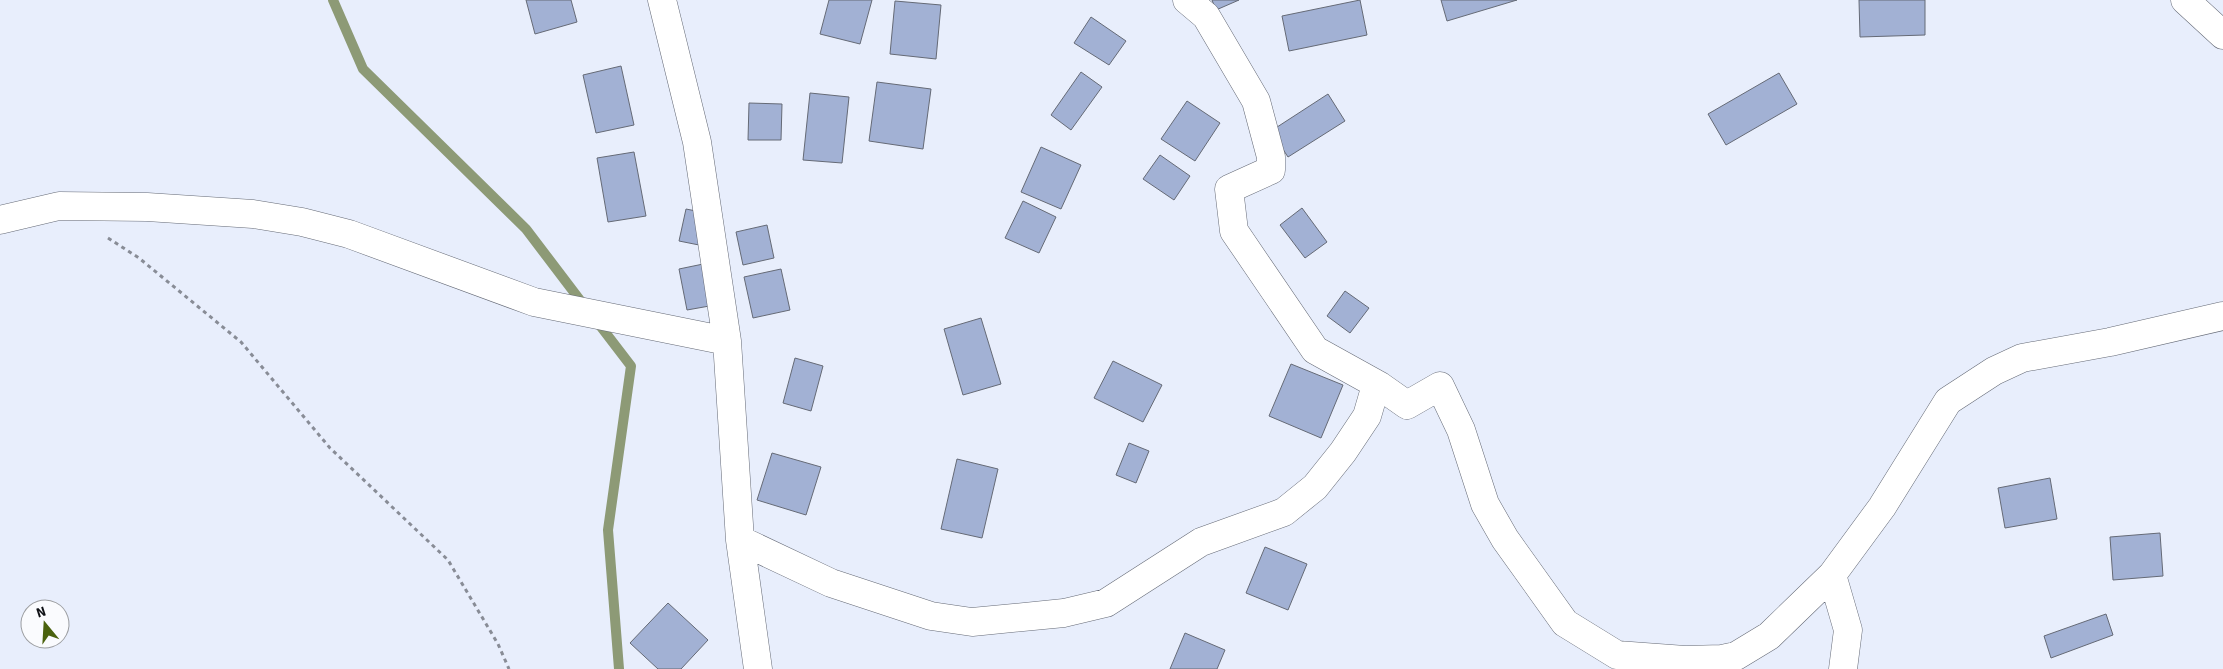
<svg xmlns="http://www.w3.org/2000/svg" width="2223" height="669" font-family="'Source Sans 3',sans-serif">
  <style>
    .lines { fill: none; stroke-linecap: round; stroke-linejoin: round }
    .stream { stroke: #8d9a76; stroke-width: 10 }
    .building { fill: #a2b1d4; stroke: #656a76 }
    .street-casing { stroke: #656a76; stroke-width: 29 }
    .path { stroke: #888c96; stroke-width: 3; stroke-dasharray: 4 4; stroke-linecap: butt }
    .street { stroke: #fff; stroke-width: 28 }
  </style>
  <rect width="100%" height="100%" fill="#e8eefc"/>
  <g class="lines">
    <path class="stream" d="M333,0L363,69L526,229L586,308
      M595,319L631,366L608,530L619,669"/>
  </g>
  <path class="building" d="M526,0H571L577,22L535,34Z
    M829,0H872L860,44L820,34Z
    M1212,0H1239L1216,10Z
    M1360,0L1367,35L1289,51L1282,16Z
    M1441,0H1517L1447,21Z
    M1859,0H1925V35L1860,37Z
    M895,1L941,5L936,59L890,54Z
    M1091,17L1126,41L1109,65L1074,43Z
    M621,66L634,125L596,133L583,75Z
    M1081,72L1102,87L1071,130L1051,115Z
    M1779,73L1797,104L1726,145L1708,114Z
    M877,82L931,89L923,149L869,141Z
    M810,93L849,97L842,163L803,160Z
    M1328,94L1345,121L1288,157L1271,131Z
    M1187,101L1220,123L1195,161L1161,139Z
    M749,103L782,104L781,140H748Z
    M1041,147L1081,165L1061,209L1021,192Z
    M634,152L646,216L608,222L597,158Z
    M1160,155L1190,176L1174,200L1143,179Z
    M1023,201L1056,217L1039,253L1005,238Z
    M1302,208L1327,242L1305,258L1280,225Z
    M686,209L706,213L699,245L679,241Z
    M767,225L774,258L743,265L736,232Z
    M708,263L715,305L687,310L679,269Z
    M781,269L790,310L753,318L744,277Z
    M1345,291L1369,308L1350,333L1327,316Z
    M981,318L1001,384L963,395L944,329Z
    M795,358L823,366L811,411L783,403Z
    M1113,361L1162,385L1143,422L1094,398Z
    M1291,364L1343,385L1321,438L1269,416Z
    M1129,443L1149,451L1136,483L1116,475Z
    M772,453L821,467L806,515L757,500Z
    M957,459L998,469L982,538L941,529Z
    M2050,478L2057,519L2005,528L1998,488Z
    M2160,533L2163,576L2113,580L2110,537Z
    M1265,547L1307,564L1288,610L1246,593Z
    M668,603L708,640L681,669H658L630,643Z
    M2106,614L2113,635L2051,658L2044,636Z
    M1185,633L1225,650L1217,669H1170Z"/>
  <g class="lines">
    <defs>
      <path id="street" d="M662,0L697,142L727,341L740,540L758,669
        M1187,0L1206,16L1256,101L1271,157V170L1229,189L1234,231L1315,350L1380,386L1407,405L1440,386L1461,430L1485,504L1505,539L1565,623L1617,655L1685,660L1722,659L1736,656L1769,636L1832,575
        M2185,0L2223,35
        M0,220L59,206L147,207L253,214L302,222L349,234L534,302L727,341
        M740,540L831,583L931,616L972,622L1064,613L1106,603L1201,542L1284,512L1315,487L1343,452L1367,416L1374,392L1380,386
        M1843,669L1848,630L1832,575L1882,507L1948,401L1994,371L2022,358L2110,342L2223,316"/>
    </defs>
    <use href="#street" class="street-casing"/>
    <path class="path" d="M108,238L139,258L241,342L330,448L448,560L498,644L509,669"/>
    <use href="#street" class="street"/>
  </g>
  <g transform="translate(45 624) rotate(342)"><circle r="24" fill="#fafbfe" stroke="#9b9da0"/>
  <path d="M0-4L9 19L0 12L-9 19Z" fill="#4a620e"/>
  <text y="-8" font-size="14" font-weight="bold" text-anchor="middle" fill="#0d0f14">N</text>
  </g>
</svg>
